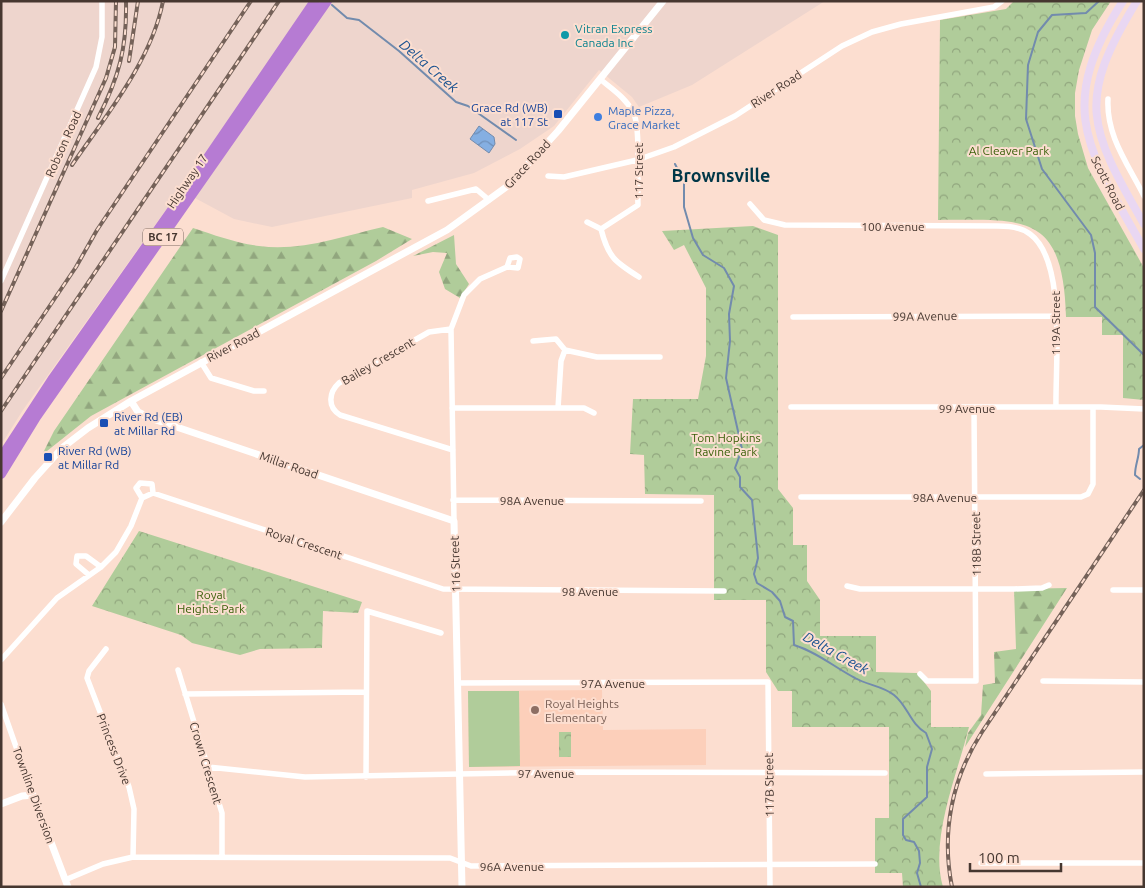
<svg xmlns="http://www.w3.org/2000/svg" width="1145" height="888" font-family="Ubuntu,sans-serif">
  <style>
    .built { fill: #fccfba }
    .industrial { fill: #eed5cd }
    .forest { fill: url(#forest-firs) }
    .park { fill: url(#park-crowns) }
    .garden { fill: #b0cc9a }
    .water { fill: url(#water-waves); stroke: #728bad }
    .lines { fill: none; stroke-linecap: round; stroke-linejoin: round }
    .stream { stroke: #728bad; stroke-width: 2 }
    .minor { stroke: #fff; stroke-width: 5.5 }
    .tertiary { stroke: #fff; stroke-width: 7 }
    .secondary { stroke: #e9d7f2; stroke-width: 8 }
    .motorway { stroke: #b67bd3; stroke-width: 10 }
    .rail-casing { stroke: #756259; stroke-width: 4 }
    .rail { stroke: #fcded0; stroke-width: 2; stroke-dasharray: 5.5; stroke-linecap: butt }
    .culture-dot { fill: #0f9aa8; stroke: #fcded0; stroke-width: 2 }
    .transit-dot { fill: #1a4fb4; stroke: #fcded0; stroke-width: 2 }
    .shop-dot { fill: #3f7fe0; stroke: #fcded0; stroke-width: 2 }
    .education-dot { fill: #8d6e63; stroke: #fcded0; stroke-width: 2 }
    .labels { text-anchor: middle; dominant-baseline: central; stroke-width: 4; stroke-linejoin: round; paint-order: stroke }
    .shield { fill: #fcded0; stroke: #7d6960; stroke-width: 1 }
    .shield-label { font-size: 11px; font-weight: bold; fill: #463730 }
    .culture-label { font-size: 12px; fill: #0d838f; stroke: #fcded0; text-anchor: start }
    .street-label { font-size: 12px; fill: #463730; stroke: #fcded0 }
    .transit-label { font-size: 12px; fill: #164399; stroke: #fcded0; text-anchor: start }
    .shop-label { font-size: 12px; fill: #366cbe; stroke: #fcded0; text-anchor: start }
    .park-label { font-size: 12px; fill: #385f08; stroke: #fcded0 }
    .education-label { font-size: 12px; fill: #785e54; stroke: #fcded0; text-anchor: start }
    .water-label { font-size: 14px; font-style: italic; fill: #1b5391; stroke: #fcded0 }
    .district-label { font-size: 18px; font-weight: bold; fill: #003748; stroke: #fcded0 }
  </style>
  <defs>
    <pattern id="forest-firs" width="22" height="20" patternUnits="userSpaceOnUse" patternTransform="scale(1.25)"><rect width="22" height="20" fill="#b0cc9a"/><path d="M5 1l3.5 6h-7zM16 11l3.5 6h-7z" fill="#91a67e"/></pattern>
    <pattern id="park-crowns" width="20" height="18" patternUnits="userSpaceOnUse" patternTransform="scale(1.25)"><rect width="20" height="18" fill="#b0cc9a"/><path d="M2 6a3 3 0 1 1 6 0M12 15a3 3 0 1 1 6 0" fill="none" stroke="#91a67e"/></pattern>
    <pattern id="water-waves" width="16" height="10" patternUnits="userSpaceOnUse" patternTransform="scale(1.25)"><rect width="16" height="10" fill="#85afe2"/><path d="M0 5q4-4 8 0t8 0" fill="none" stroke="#6f8fb8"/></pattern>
  </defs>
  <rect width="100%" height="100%" fill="#fcded0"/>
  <path class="built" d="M602,690L603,730L706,729V765L469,767L468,691Z"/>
  <path class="industrial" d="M1,1H825L692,85L639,107L632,97L599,70L554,126L520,149L474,173L412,190V198L272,227L234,219L180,190L23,410L1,445Z"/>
  <path class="forest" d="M383,227L412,239L376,261L91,416L42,455L54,431L193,228C214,235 236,243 259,246C300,252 343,236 383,227Z
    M454,235L456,264L469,284L460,298L445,289L439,272L447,253L433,252L413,256Z
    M1067,588L965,747L968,733L981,715L983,685L995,683L994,652L1016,649L1014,589Z"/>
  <path class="park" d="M1014,1H1111L1092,30L1079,70L1075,93V116L1078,134L1088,168L1144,268V400L1123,398V335H1102V317H1066C1063,212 1025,220 938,220L940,20L1006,9Z
    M753,226L778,235V489L793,508V545H807V581L820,600V636H876V672L917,673L931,691V727H969C958,772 929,840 943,887H903L902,873H875V818H889V727H792V691H778L766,672V600H714V495L645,494L644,455L630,454L633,399H698L706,356V288L684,245L674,250L662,231Z
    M139,531L362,602L358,613L323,611L322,648L260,649L240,655L192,643L181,635L92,606Z
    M559,732H571V757H559Z"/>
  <path class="garden" d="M468,691H519L520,766L469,767Z"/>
  <path class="water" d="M479,126L494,137L495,144L489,153L470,139Z"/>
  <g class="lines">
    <path class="stream" d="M1099,1L1086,13L1052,15L1038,32L1028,65L1026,119L1042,169L1091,235L1095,253V307L1144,355
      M332,5L347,18L359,20L399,51L456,102L468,106L516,140
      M675,164L684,182V207L693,238L703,255L724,268L734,286L729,314L730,341L726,378L742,449L735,468L740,477V487L752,500L758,558L754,574L757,583L772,592L780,601L785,617L793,621L794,645C817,652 834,667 855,678C867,685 883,686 894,695C908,706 910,724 926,733L932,749L927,767V797L903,819V835L906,840L914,842L919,851L920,863L917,873L921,887
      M1140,479L1135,475C1135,465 1139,458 1139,449L1144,445"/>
    <path class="minor" d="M600,79C612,89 626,98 633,112C641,125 637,186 638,205L601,229C608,257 615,262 639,277
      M1108,99C1106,136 1128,164 1144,196
      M548,176L564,177L637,160L674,147L735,116L842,46L872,32L901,24L994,7L1002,1
      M428,201L476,189L489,200
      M750,204L764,220L785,225L998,226C1009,226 1021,227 1030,234C1067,261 1055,365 1056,407
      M587,222L601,229
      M1,281L96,67L102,37V1
      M793,317L1056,316
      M451,329L429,332L339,383C329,392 327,407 340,415L453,450
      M533,341L556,339L565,350L561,361L558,408
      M565,350L597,357H660
      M201,362L211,378L254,391H264
      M791,407H1101L1144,409
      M452,408H584L594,413
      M801,497H1081L1088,494L1093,484V407
      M142,498L136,488L140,483L152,484L153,493
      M453,500L701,501
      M454,521L451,329L464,295L480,279L507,267L518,268L520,259L517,257L510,258L507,267
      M89,575L76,564L77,556H86L101,567
      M847,586L860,589H1014L1042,588L1049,585
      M1113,590H1144
      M106,649L89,671L87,678L129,787L134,809L133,857
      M1,660L57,598L101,567L116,552L131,526L142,498L153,493L443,589L724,591
      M178,670L222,813V857
      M920,674L927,681H976L974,408
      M1043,681L1144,682
      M458,683L768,682L770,887
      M185,694L365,692
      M1,704L33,795
      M208,767L305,777L565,772L885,773
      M986,774L1144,772
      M366,777L367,611L441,633
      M981,863H1144
      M65,880L103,864L133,857L450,858L471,866L875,864"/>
    <path class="tertiary" d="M131,401L138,412L150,418L454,521L462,887
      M1,522L35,478L62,448L88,428L131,401L447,230L509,185L558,131L663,1
      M1,804L22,796L33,795L68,887"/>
    <path class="secondary" d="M1123,1C1054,108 1088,150 1144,249
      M1137,1C1076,100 1088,127 1144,224"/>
    <path class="motorway" d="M1,458L52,380L175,206L315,1
      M1,474L36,417L327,1"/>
    <defs>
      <path id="rail" d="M129,61L138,1
        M98,118C119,77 127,48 126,1
        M72,165C105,117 152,60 163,1
        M1,311L106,78L115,47L116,1
        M1,378L76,267L97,230L251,1
        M1,411L279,1
        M952,887C941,832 952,778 982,732L1144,490"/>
    </defs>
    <use href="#rail" class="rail-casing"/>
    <use href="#rail" class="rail"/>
  </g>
  <circle class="culture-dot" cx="565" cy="35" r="5"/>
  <g class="transit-dot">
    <rect x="553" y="109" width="10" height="10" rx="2.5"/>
    <rect x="99" y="418" width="10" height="10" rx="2.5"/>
    <rect x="43" y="452" width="10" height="10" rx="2.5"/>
  </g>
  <circle class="shop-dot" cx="598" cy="117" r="5"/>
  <circle class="education-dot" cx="535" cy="710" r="5"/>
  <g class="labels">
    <rect class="shield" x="143" y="228.5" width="40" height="17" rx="4"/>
    <g class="shield-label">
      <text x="163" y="237">BC 17</text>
    </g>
    <g class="culture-label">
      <text x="575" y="28">Vitran Express<tspan x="575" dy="14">Canada Inc</tspan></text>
    </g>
    <g class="street-label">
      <text transform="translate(776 89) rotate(-33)">River Road</text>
      <text transform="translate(63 144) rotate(-66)">Robson Road</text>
      <text transform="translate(527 164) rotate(-47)">Grace Road</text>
      <text transform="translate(638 171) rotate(-90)">117 Street</text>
      <text transform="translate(187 181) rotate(-56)">Highway 17</text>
      <text transform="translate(1108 183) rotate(63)">Scott Road</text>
      <text x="893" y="226">100 Avenue</text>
      <text transform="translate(925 316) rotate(-1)">99A Avenue</text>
      <text transform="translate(1055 323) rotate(-90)">119A Street</text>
      <text transform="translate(233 345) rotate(-28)">River Road</text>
      <text transform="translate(378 361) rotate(-30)">Bailey Crescent</text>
      <text x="967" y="408">99 Avenue</text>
      <text transform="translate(289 465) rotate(19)">Millar Road</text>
      <text x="945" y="497">98A Avenue</text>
      <text x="532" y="500">98A Avenue</text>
      <text transform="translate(304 543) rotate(18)">Royal Crescent</text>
      <text transform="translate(976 544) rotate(-91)">118B Street</text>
      <text transform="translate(455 564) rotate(-92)">116 Street</text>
      <text x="590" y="591">98 Avenue</text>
      <text x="613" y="683">97A Avenue</text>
      <text transform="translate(114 749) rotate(69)">Princess Drive</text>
      <text transform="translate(206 763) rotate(73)">Crown Crescent</text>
      <text x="546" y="773">97 Avenue</text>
      <text transform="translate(769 785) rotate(-91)">117B Street</text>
      <text transform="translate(34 795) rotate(70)">Townline Diversion</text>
      <text x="512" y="866">96A Avenue</text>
    </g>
    <g class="transit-label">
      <text x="548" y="107" text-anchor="end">Grace Rd (WB)<tspan x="548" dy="14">at 117 St</tspan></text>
      <text x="114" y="416">River Rd (EB)<tspan x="114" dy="14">at Millar Rd</tspan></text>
      <text x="58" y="450">River Rd (WB)<tspan x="58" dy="14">at Millar Rd</tspan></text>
    </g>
    <g class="shop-label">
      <text x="608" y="110">Maple Pizza,<tspan x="608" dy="14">Grace Market</tspan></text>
    </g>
    <g class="park-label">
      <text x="1009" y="150">Al Cleaver Park</text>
      <text x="726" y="437">Tom Hopkins<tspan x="726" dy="14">Ravine Park</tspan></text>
      <text x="211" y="594">Royal<tspan x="211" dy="14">Heights Park</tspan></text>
    </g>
    <g class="education-label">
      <text x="545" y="703">Royal Heights<tspan x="545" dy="14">Elementary</tspan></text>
    </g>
    <g class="water-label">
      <text transform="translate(429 66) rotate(41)">Delta Creek</text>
      <text transform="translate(836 653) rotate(29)">Delta Creek</text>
    </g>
    <g class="district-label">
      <text x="721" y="175">Brownsville</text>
    </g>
  </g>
  <rect width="1145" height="888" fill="none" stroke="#463730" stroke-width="5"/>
  <path d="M970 863v8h91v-8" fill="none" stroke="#463730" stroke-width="2.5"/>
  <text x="978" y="863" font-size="15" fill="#463730" stroke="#fcded0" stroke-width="4" paint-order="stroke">100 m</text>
</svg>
